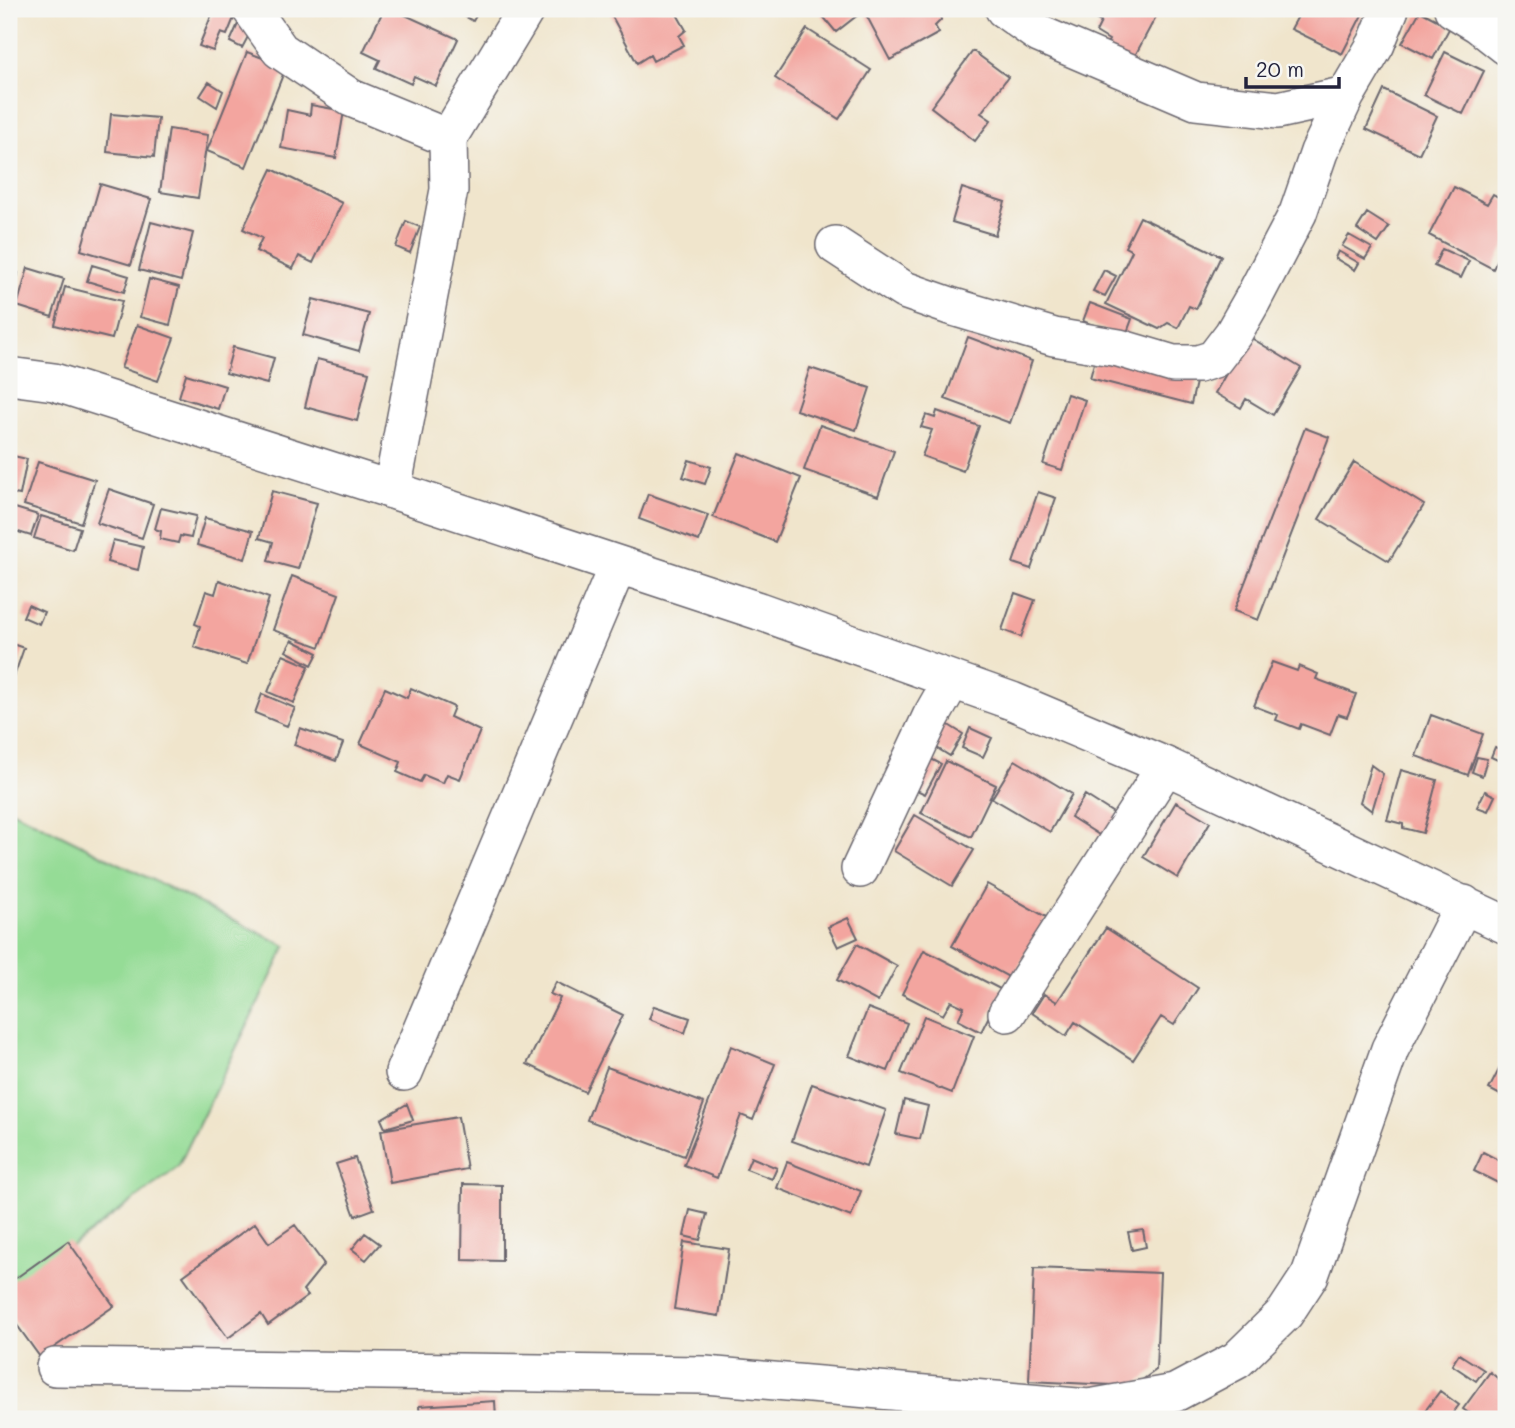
<svg xmlns="http://www.w3.org/2000/svg" width="1515" height="1428" font-family="Mali,sans-serif">
  <style>
    .green { fill: #95dc96; stroke: #5c7f68; stroke-width: 2 }
    .building { fill: #f3a59f }
    .lines { fill: none; stroke-linecap: round; stroke-linejoin: round }
    .minor-casing { stroke: #6a666e; stroke-width: 40 }
    .minor { stroke: #fff; stroke-width: 37 }
  </style>
  <rect width="100%" height="100%" fill="#f6f6f2"/>
  <filter id="ink" filterUnits="userSpaceOnUse"><feTurbulence type="fractalNoise" baseFrequency=".0143" numOctaves="2"/><feDisplacementMap in="SourceGraphic" scale="14" xChannelSelector="R" yChannelSelector="G"/><feConvolveMatrix kernelMatrix="1 2 1 2 8 2 1 2 1" color-interpolation-filters="sRGB"/></filter>
  <filter id="wash" filterUnits="userSpaceOnUse"><feTurbulence type="fractalNoise" baseFrequency=".00686" numOctaves="4" result="noise"/><feDisplacementMap in="SourceGraphic" scale="28" xChannelSelector="R" yChannelSelector="G"/><feGaussianBlur stdDeviation="1.57" result="paint"/><feColorMatrix in="noise" values="0 0 0 0 0 0 0 0 0 0 0 0 0 0 0 0 0 1.4 0 .05"/><feComposite in="paint" operator="in"/></filter>
  <g filter="url(#wash)">
    <rect width="100%" height="100%" fill="#f0e5cc"/>
    <path class="green" d="M9,809L286,946L178,1167L9,1293Z"/>
    <g id="blocks">
      <path class="building" d="M214,9H231L236,13L227,35L221,33L213,51L199,46Z
        M384,9H392L458,39L436,86L414,76L411,84L376,68L380,60L363,52Z
        M452,9H480L473,21Z
        M608,9H674L686,30L679,36L684,45L653,61L650,55L637,63Z
        M828,9H855L859,14L836,32L821,14Z
        M863,9H939L941,20L935,26L939,33L890,60Z
        M1089,9H1160L1130,65L1103,50L1109,40L1096,32L1101,22L1086,14Z
        M1302,9H1360L1364,11L1342,54L1291,29Z
        M1420,11L1450,27L1433,59L1402,43Z
        M238,24L251,31L242,48L230,42Z
        M807,29L871,70L839,119L775,78Z
        M973,51L1008,77L981,113L991,120L975,141L931,107Z
        M247,52L286,67L246,167L207,151Z
        M1445,52L1484,71L1463,114L1424,95Z
        M209,82L223,91L217,107L200,96Z
        M1384,90L1437,116L1419,154L1366,129Z
        M311,105L344,111L336,158L281,148L287,110L310,115Z
        M111,114L158,118L154,157L107,152Z
        M169,129L208,135L198,198L160,192Z
        M272,169L342,203L313,263L299,256L293,269L256,251L262,238L243,229Z
        M100,184L151,199L131,265L81,250Z
        M1454,187L1487,204L1493,194L1506,201V243L1493,269L1429,235Z
        M962,188L1005,202L995,235L952,222Z
        M1367,213L1389,227L1378,243L1357,229Z
        M1140,217L1221,256L1196,309L1189,306L1178,328L1168,323L1159,329L1106,304L1132,251L1125,247Z
        M406,221L420,227L410,253L396,247Z
        M151,222L193,233L181,281L139,270Z
        M1349,235L1372,248L1365,259L1342,246Z
        M1442,249L1469,261L1461,278L1434,266Z
        M1338,251L1359,263L1355,270L1335,258Z
        M92,265L129,276L124,292L87,281Z
        M28,268L64,279L52,317L17,306Z
        M1104,270L1116,276L1105,296L1093,291Z
        M9,271L18,273L10,313L9,312Z
        M149,279L179,287L170,325L140,317Z
        M65,287L122,301L112,339L55,325Z
        M313,299L369,314L359,351L303,335Z
        M1090,303L1132,319L1125,338L1083,321Z
        M137,325L174,338L158,381L121,368Z
        M1248,336L1301,368L1273,415L1246,399L1241,408L1215,393Z
        M968,337L1032,361L1010,423L945,399Z
        M233,347L274,358L267,384L226,373Z
        M1097,352L1197,378L1191,404L1090,378Z
        M317,359L369,372L357,421L305,407Z
        M810,368L870,388L856,430L796,410Z
        M186,374L225,386L218,409L179,397Z
        M1067,394L1085,400L1062,470L1043,464Z
        M937,411L979,426L963,471L922,456L932,430L921,427L926,415L935,418Z
        M820,425L894,451L878,496L804,470Z
        M1305,428L1329,437L1258,620L1234,611Z
        M739,453L801,478L775,542L713,517Z
        M9,455L27,459L20,495L9,493Z
        M689,460L711,467L705,484L683,477Z
        M38,462L95,480L81,523L24,505Z
        M1354,462L1424,505L1389,561L1319,519Z
        M109,489L153,504L142,538L97,523Z
        M272,491L317,503L298,569L268,561L273,542L259,538Z
        M1038,492L1056,498L1031,569L1013,563Z
        M648,494L708,515L699,541L639,519Z
        M15,508L38,515L31,536L9,529Z
        M161,508L196,516L191,538L180,536L178,543L160,539L161,531L155,529Z
        M41,516L80,528L73,550L34,538Z
        M205,518L253,531L245,559L197,545Z
        M113,540L143,547L138,570L107,562Z
        M292,576L339,594L320,647L273,630Z
        M219,580L269,598L247,664L194,647L200,626L195,624L206,591L215,594Z
        M1015,593L1035,600L1021,637L1002,630Z
        M28,605L44,612L39,624L23,617Z
        M292,640L318,653L312,665L286,651Z
        M9,643L24,648L9,691Z
        M283,655L309,666L294,703L268,692Z
        M1272,662L1297,671L1299,666L1318,674L1316,679L1356,694L1347,717L1338,714L1330,735L1301,724L1299,729L1276,720L1278,715L1254,706Z
        M385,688L407,698L411,688L454,707L450,717L480,731L460,779L447,774L443,783L424,775L420,782L397,772L401,762L360,744Z
        M262,694L295,708L287,726L255,713Z
        M1431,715L1483,734L1468,775L1416,756Z
        M942,721L963,734L950,756L929,743Z
        M300,728L343,743L336,761L294,745Z
        M970,728L992,738L983,757L962,748Z
        M1495,747L1506,752L1504,763L1491,757Z
        M923,755L941,764L925,794L908,786Z
        M1477,757L1487,759L1482,776L1472,772Z
        M1015,760L1072,794L1050,832L992,798Z
        M946,761L996,785L971,837L921,813Z
        M1371,765L1383,774L1372,811L1360,802Z
        M1401,770L1437,780L1423,833L1403,828V824L1387,820Z
        M1485,791L1495,796L1488,811L1477,807Z
        M1085,795L1118,816L1104,838L1071,817Z
        M1176,802L1210,822L1178,878L1143,857Z
        M915,815L974,850L952,886L894,851Z
        M987,884L1046,917L1012,979L952,946Z
        M848,918L858,938L838,947L828,927Z
        M1106,928L1198,988L1174,1025L1161,1017L1133,1060L1075,1022L1066,1036L1032,1013L1044,994L1057,1002Z
        M857,944L897,966L878,1002L837,980Z
        M924,950L1002,990L981,1032L958,1020L964,1007L951,1001L943,1015L902,994Z
        M556,982L623,1015L585,1092L527,1064L560,998L550,994Z
        M654,1006L690,1018L685,1033L649,1019Z
        M868,1008L907,1023L888,1071L849,1056Z
        M924,1016L974,1036L952,1093L901,1073Z
        M731,1046L775,1064L753,1120L741,1115L717,1178L684,1165Z
        M1506,1056V1098L1489,1089Z
        M607,1067L704,1103L684,1156L587,1120Z
        M812,1084L886,1110L866,1167L792,1141Z
        M904,1100L928,1106L920,1139L896,1134Z
        M407,1104L413,1120L385,1128L381,1119Z
        M458,1117L467,1169L390,1183L381,1130Z
        M1483,1152L1506,1164V1181L1504,1186L1474,1171Z
        M751,1157L777,1168L772,1179L746,1169Z
        M355,1158L374,1209L355,1216L336,1164Z
        M787,1162L861,1191L851,1217L777,1188Z
        M463,1184L502,1185V1261L462,1260Z
        M690,1210L707,1214L700,1240L684,1236Z
        M255,1223L269,1243L295,1225L324,1264L303,1290L308,1296L268,1325L261,1314L228,1338L183,1276Z
        M1143,1230L1146,1247L1132,1250L1128,1232Z
        M365,1233L380,1244L366,1260L352,1249Z
        M68,1241L114,1306L40,1357L9,1314V1283Z
        M684,1242L729,1249L719,1316L674,1309Z
        M1034,1268L1160,1273L1156,1370L1134,1386L1029,1381Z
        M1459,1354L1484,1370L1476,1381L1452,1365Z
        M1490,1372L1506,1385V1409L1499,1419H1477L1463,1409Z
        M1440,1391L1459,1405L1448,1419H1436L1425,1411Z
        M495,1401L496,1419H420L419,1406Z
        M176,1410L222,1417V1419H174Z"/>
    </g>
  </g>
  <g filter="url(#ink)">
    <use href="#blocks" fill-opacity="0" stroke="#6a666e" stroke-width="2"/>
    <g class="lines">
      <defs>
        <path id="minor" d="M251,9L280,50L351,98L448,138
          M1004,9L1039,34L1196,101L1278,110L1346,95L1376,44L1390,9
          M1453,9L1478,24L1506,46
          M835,245L904,290L950,306L1054,337L1119,348L1173,364H1198L1214,359L1233,334L1253,299L1298,213L1319,152L1346,95
          M9,376L54,382L392,490L759,611L1012,701L1166,766L1506,925
          M392,490L449,190L448,138L526,9
          M860,869L931,717L952,680
          M1007,1013L1166,766
          M404,1072L618,565
          M55,1367L705,1375L1089,1408L1175,1393L1237,1360L1285,1313L1310,1275L1390,1049L1464,904"/>
      </defs>
      <use href="#minor" class="minor-casing"/>
      <use href="#minor" class="minor"/>
    </g>
  </g>
  <rect width="1515" height="1428" fill="none" stroke="#f6f6f2" stroke-width="35"/>
  <path d="M1246 77v10h93v-10" fill="none" stroke="#22223b" stroke-width="3.5"/>
  <text x="1256" y="77" font-size="21" fill="#22223b" stroke="#f6f6f2" stroke-width="5" paint-order="stroke">20 m</text>
</svg>
